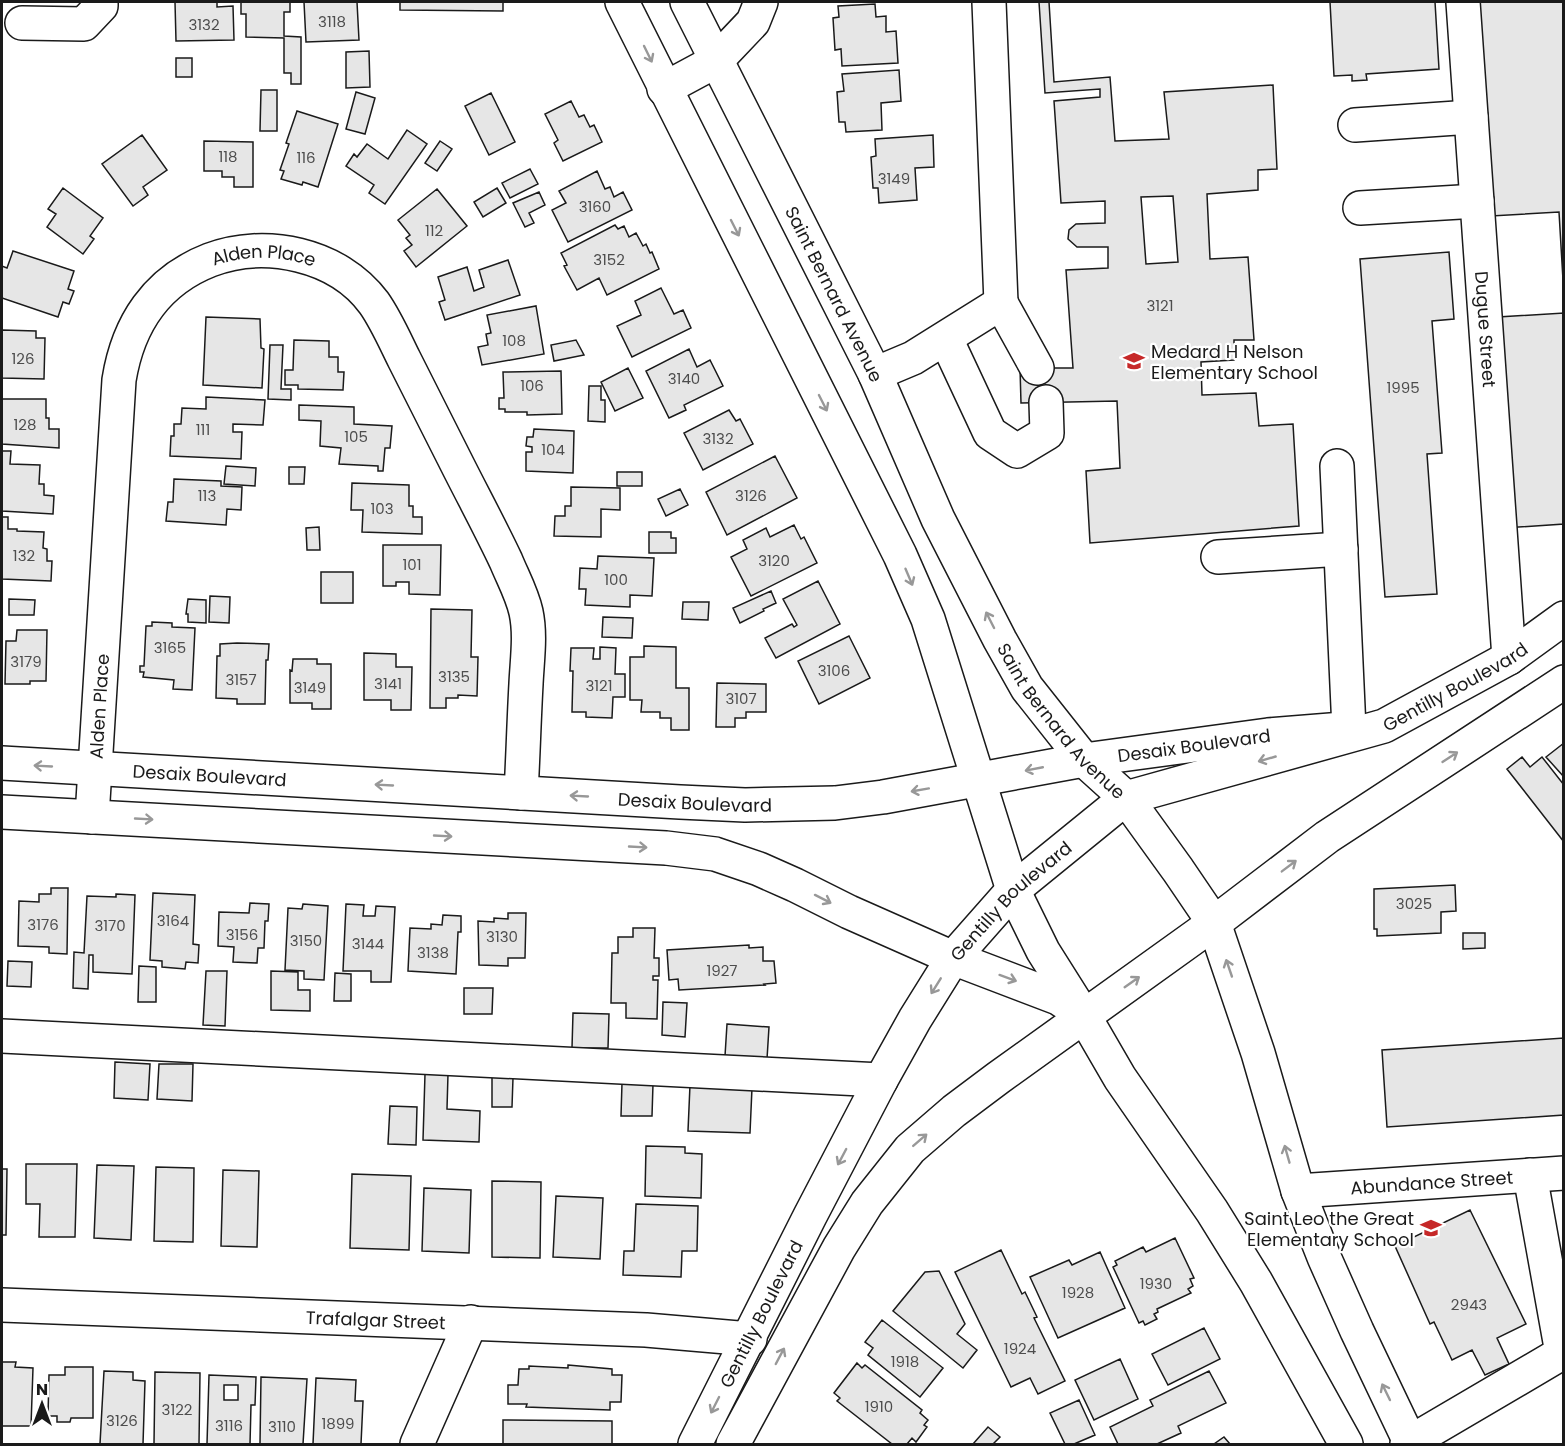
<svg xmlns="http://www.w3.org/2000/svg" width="1565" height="1446" font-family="Poppins,sans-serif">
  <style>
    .building { fill: #e6e6e6; stroke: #1a1a1a; stroke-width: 1.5; fill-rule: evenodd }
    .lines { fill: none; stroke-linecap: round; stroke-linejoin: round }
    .minor-casing { stroke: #1a1a1a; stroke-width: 36 }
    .major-casing { stroke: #1a1a1a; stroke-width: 36 }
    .minor { stroke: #fff; stroke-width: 33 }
    .major { stroke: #fff; stroke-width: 33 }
    .oneway { stroke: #989898 }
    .labels { text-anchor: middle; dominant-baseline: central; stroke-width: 4.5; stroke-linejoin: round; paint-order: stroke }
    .number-label { font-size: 15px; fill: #4d4d4d }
    .street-label { font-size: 18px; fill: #1a1a1a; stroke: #fff }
    .poi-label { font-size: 18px; fill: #1a1a1a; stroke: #fff; text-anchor: start }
  </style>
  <rect width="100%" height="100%" fill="#fff"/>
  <path class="building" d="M175,2H217V7L233,6L234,40L176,41Z
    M241,2H290V12H284V36L301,37V84H291V73H284V38L246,37V14H241Z
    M304,2H357L359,40L306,42Z
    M400,2H503V11L400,10Z
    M1039,2H1049L1054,82L1110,77L1115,141L1169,139L1164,92L1273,85L1277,169L1258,170V190L1207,194L1210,259L1248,257L1254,340H1234V360L1201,362L1202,395L1256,393L1259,426L1293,424L1299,526L1090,543L1086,471L1120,468L1117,401L1021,403L1020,368H1073L1066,270L1108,268V247H1077L1068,239L1069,230L1076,224L1105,223V201L1061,203L1054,101L1100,97V89L1045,93ZM1173,196L1178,262L1146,264L1141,197Z
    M1330,2H1435L1439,69L1366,74L1367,80L1352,81V75L1334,76Z
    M1475,2H1564V297L1559,212L1491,216Z
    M875,4L876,17L886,16V32L896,31L898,63L842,66L841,49L835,50L833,18L839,17L838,6Z
    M369,51L370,87L346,88V52Z
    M176,58H192V77H176Z
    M899,70L901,101L881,103L882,130L846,132L845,122H839L837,92L844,91L842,74Z
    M261,90H277V131H260Z
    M356,92L375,98L365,134L346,129Z
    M491,93L515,142L489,155L465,106Z
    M571,101L579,117L584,115L590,127L594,125L602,142L563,161L554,143L558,140L545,114Z
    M297,111L338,124L318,187L303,182L302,185L281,179L284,171L280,170L289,144L286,143Z
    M407,130L427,144L385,204L369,193L374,185L346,166L354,154L357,157L367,144L388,159Z
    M142,135L167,170L143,187L148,195L133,206L102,164Z
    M933,135L934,167L915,168L917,200L879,203L878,188H873L871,157L876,156L875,139Z
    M204,141L253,142V187H234V177H222V171H204Z
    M440,141L452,149L437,171L425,163Z
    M530,169L538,184L510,198L502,183Z
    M597,171L605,189L610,187L614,197L623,192L632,210L568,242L552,210L566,203L559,191Z
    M63,188L103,218L90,236L94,239L83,254L47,227L56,214L48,209Z
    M497,188L506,203L483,217L474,202Z
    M437,189L467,226L416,267L404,251L412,245L406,238L410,235L398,220Z
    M539,192L545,205L529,213L534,223L525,227L513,203Z
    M615,225L618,229L624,226L629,237L636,233L643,246L646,244L650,253L652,252L659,269L607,295L599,278L577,290L564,266L567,265L561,253Z
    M13,251L74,271L68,289L74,291L69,304L63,302L58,317L2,298V266L7,268Z
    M1449,252L1454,319L1432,321L1442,453L1427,454L1437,594L1385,597L1360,259Z
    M508,260L520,295L445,320L439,302L445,300L438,277L467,267L474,291L484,287L479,270Z
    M661,288L674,314L683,310L691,328L632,357L617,326L641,315L635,301Z
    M536,306L544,354L482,365L478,347L488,345L486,334L491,333L487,315Z
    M1564,313V524L1504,528L1498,317Z
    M206,317L260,319L261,348L264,349L262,388L203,385Z
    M2,330L36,331V338H45L44,379L2,378Z
    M294,340L329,341V357H338V372H344L343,390L298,389V385H285V370H293Z
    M576,340L584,355L554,361L551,345Z
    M270,345H283L281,389H291V400L268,399Z
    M689,349L697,367L710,360L723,386L684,405L686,410L669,418L646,371Z
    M628,368L643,398L615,411L601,382Z
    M561,371L562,414L527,415V412H505V409H499V398H504L503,372Z
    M589,386H601V400H605V422L588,421Z
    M206,397L265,400L263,425L233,424V432H242L241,459L170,456L171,436H174V424H181L182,408L206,409Z
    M2,399H46V418H49V429H59V448L2,444Z
    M299,405L354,407V424L392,426L390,448H385L383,471H378V466L339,464L341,448L320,446L321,421L299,420Z
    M729,410L736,421L740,419L753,444L703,470L684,433Z
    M534,429L574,431L573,473L526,471V452H532V447L526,446L527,437H533Z
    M2,451H11L10,464L40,465L39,484H44V495L54,496L53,514L2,511Z
    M775,456L797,498L727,535L706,492Z
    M226,466L256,468L255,486L224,484Z
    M289,467H305L304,484H289Z
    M617,472H642V486H617Z
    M174,479L221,481V486L242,487L241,510L227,509L226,525L166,521L168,502H173Z
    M352,483L409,485V506H413V517H422V534L362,532L363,510H351Z
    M571,487L620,488V510L601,509V537L554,536L555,516H565V506H571Z
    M680,489L688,505L666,516L658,499Z
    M2,517H8V529H17V531L44,532L43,548L47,549V561H52L51,581L2,579Z
    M794,525L801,539L804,537L817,563L751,596L731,557L747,549L743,540L766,528L770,537Z
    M319,527L320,550H307L306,528Z
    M649,532H671V538H676V553H649Z
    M383,545H441L440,595L409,594V582H396V586H383Z
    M598,556L654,558L652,596L630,595V607L585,605L586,589H579L580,568L597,569Z
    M321,572H353V603H321Z
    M818,581L840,624L776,658L765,638L792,624L794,627L797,625L783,599Z
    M771,591L776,603L763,609L764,611L740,623L733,608Z
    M210,596L230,597L229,623L209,622Z
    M9,599L35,600L34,615H9Z
    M188,599L206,600V623L188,622V614H186Z
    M683,602H709L708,620L682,619Z
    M431,609L472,610L471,657H478L477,696L458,695V698H446V708H430Z
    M603,617L633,618L632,638L602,637Z
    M152,622L172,623V627L195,628L192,690L173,689L174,680L143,677L144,672H140V666H144L146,626H152Z
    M17,630H47L46,681H30V684H5L6,641H16Z
    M849,636L870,678L819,704L798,661Z
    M237,643L269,644L268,660H266L265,704H237V699L216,698L217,656H220V644Z
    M644,646L676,647V688H689V730H671V718H660V712H641L642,700H630V657H644Z
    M600,647L616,648L615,674H625V697H613L612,718L586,717V712H572L573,671H570L571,648H594L593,659H600Z
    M364,653L396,654V667H412L411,710H391V700H364Z
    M293,659H317V664H331V709H312V703H290V670L292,671Z
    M717,683L766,684V712H746V718H735V727H716Z
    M1564,743V777L1546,757Z
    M1522,757L1530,767L1542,757L1564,785V842L1507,769Z
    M1455,885L1456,911L1441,912V933L1377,936V929H1374V889Z
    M51,888H68L67,954L49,953V947L18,946L19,901L39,902V894H51Z
    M153,893L195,895L193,944L199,945L198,963L186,962L185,969L162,967V961L150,960Z
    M116,894L135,895L132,974L93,972V955H89L88,989L73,988L74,952L84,953L87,896L116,897Z
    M250,903L269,904L268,921H265L264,948H258L257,963L233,962L234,947L218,946L219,912L249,913Z
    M303,904L328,906L324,980L304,979V971L285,970L288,908L302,909Z
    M346,904L364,905L363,916H375L376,906L395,907L391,982H371V971H343Z
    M508,913H526L525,958H508V966L479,965L478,921L494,922V918L508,919Z
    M443,915L461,916V932H458L456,974L408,971L410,928L431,929V924L442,925Z
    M633,928H655L654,958H659V976H653V980H658L657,1019L626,1018V1003H611L612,953H618V937H633Z
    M1463,933H1485V948L1463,949Z
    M749,945V948L763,947V961H774L776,983L764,984L765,985L679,990L678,979L669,980L667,950Z
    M8,961L32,962L31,987L7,986Z
    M139,966L156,967V1002H138Z
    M206,971H227L225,1026L203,1025Z
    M271,971L298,972V990H310V1011L271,1010Z
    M335,973L351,974V1001H334Z
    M464,988H493L492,1014H464Z
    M663,1002L687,1003L685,1037L662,1035Z
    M573,1013L609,1014L608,1048H572Z
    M727,1024L769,1027L767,1059L725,1056Z
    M1564,1038V1115L1387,1127L1382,1050Z
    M115,1062L150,1064L148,1100L114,1098Z
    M159,1064H193L192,1101L157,1099Z
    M425,1074H448L447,1109L480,1111L479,1142L423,1140Z
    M492,1077L513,1078L512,1107H492Z
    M622,1083L653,1084L652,1116H621Z
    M690,1085L752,1088L750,1133L688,1131Z
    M390,1106L417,1107L416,1145L388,1144Z
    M646,1146L685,1147V1153L702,1154L701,1198L645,1196Z
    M26,1164H77L75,1237H39L40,1204H26Z
    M97,1165L134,1166L131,1240L94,1238Z
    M156,1167L194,1168L193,1242L154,1241Z
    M2,1169H7L6,1235H2Z
    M223,1170L259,1171L257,1247L221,1246Z
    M352,1174L411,1176L409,1250L350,1248Z
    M492,1181L541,1182L540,1258L492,1257Z
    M424,1188L471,1190L469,1253L422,1251Z
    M556,1196L603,1198L600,1259L553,1257Z
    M636,1204L698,1206L697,1251H682L681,1277L623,1275L624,1251H634Z
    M1470,1210L1526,1324L1497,1338L1509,1364L1485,1375L1472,1350L1452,1360L1434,1322L1430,1324L1395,1246Z
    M1175,1238L1194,1278L1190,1279L1193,1286L1188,1289L1191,1293L1157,1309L1158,1312L1154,1314L1157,1319L1145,1325L1143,1321L1139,1323L1113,1267L1117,1265L1115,1261L1143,1247L1146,1252Z
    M1001,1250L1022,1294L1025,1292L1037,1317L1034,1318L1065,1381L1038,1394L1030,1378L1011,1387L955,1272Z
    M1100,1252L1125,1308L1058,1338L1030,1277L1069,1260L1072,1265Z
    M939,1271L965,1324L957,1334L977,1350L963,1368L893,1311L925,1272Z
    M882,1320L943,1368L920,1397L868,1355L873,1348L865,1342Z
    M1204,1328L1220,1359L1168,1385L1152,1354Z
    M1120,1359L1138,1399L1094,1420L1075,1380Z
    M2,1362H16L15,1367L33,1368L31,1426H2Z
    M857,1363L862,1368L865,1365L922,1410L920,1413L928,1420L924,1425L927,1427L916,1442L912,1438L907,1444H892L837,1401L840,1398L834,1393Z
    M568,1365L612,1369V1375H622L621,1402H610V1410L526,1407L527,1404H508V1385H518L519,1369H529V1366L568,1368Z
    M65,1367H93V1418H71L70,1422H57V1416H48L49,1375H65Z
    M104,1371L133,1372V1380L145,1381L143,1444H100Z
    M1209,1371L1226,1403L1178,1426L1181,1433L1157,1444H1118L1110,1427L1153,1406L1150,1400Z
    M155,1372L200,1373L199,1444H154Z
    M209,1375L256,1377L255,1405H251L250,1444H207ZM224,1385H238V1400H224Z
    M261,1377L307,1379L303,1444H260Z
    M316,1378L356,1380L355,1401H363L361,1444H313Z
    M1079,1400L1095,1435L1074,1444H1065L1050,1413Z
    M503,1420L612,1421V1444H503Z
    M988,1427L1000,1437L993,1444H973Z
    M1224,1437L1230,1444H1214Z"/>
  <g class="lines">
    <defs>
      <g id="minor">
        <path d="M622,2L900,555L928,619L1013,890L1043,951L1084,1016L1120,1078L1212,1211L1256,1282L1346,1444"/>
        <path id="s1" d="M687,2L875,374L938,519L1000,640L1027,688L1084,760L1126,798L1178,870L1214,923L1258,1053L1298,1191L1324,1257L1357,1331L1411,1444"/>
        <path id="s2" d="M1463,2L1509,658"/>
        <path d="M22,23L84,24L101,6V2"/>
        <path d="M664,89L716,61L753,22L761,2"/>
        <path d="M1355,125L1471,117"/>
        <path d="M1360,208L1477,201"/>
        <path d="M1001,303L1037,368"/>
        <path d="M946,339L990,433L1017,451L1047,433L1046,402"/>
        <path d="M875,374L913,358L1001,303L989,2"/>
        <path d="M1337,466L1349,729"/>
        <path d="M1218,557L1341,549"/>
        <path id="s3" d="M2,763L680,802L745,805L835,803L883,797L1084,760L1268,735L1343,729"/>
        <path d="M2,812L666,848L715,854L759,869L795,885L849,912L953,958L1058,998L1078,1011"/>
        <path id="s4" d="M92,817L119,380C128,324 156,281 210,260C265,239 338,254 374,303C386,320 395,341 404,359C421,393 438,427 455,460C472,494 490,527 506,561C513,578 522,594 526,612C531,635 527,661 526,684C524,720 523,757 521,793"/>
        <path d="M2,1036L881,1080"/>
        <path id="s5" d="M1298,1191L1564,1173"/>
        <path id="s6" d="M2,1305L646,1330L750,1339"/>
        <path d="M417,1444L471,1322"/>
        <path d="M1407,1444L1562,1353L1530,1175"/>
      </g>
      <g id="major">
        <path id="s7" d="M695,1444L810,1216L881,1080L915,1019L953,958L1013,890L1126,798L1384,726L1509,658L1564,618"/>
        <path d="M733,1444L839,1248L867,1203L910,1149L954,1111L998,1078L1214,923L1327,837L1564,682"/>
      </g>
    </defs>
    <use href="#minor" class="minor-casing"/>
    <use href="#major" class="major-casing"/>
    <use href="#minor" class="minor"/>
    <use href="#major" class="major"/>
  </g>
  <defs><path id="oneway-shaft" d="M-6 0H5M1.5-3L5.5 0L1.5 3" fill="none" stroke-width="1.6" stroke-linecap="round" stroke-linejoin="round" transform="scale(1.5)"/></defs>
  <g class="oneway">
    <use href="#oneway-shaft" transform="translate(648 54) rotate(64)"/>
    <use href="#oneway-shaft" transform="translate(735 228) rotate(63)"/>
    <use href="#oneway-shaft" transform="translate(823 403) rotate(63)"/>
    <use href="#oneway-shaft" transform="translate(909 577) rotate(67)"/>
    <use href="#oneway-shaft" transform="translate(990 620) rotate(-117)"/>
    <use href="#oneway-shaft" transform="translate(1450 757) rotate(-33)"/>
    <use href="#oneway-shaft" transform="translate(1267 759) rotate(164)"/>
    <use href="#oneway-shaft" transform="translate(43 766) rotate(-177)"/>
    <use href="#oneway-shaft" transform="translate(1034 769) rotate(169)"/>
    <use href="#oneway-shaft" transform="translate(384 785) rotate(-177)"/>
    <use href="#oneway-shaft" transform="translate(920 790) rotate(170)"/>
    <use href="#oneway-shaft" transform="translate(579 796) rotate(-177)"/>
    <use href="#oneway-shaft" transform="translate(144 819) rotate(3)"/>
    <use href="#oneway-shaft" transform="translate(443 836) rotate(3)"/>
    <use href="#oneway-shaft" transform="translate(638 847) rotate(3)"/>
    <use href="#oneway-shaft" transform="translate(1289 866) rotate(-37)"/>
    <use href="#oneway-shaft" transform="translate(823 899) rotate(27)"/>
    <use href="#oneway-shaft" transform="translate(1229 968) rotate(-109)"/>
    <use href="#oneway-shaft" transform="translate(1008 978) rotate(20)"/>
    <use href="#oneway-shaft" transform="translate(1132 982) rotate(-35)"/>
    <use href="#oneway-shaft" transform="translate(936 986) rotate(122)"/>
    <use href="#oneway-shaft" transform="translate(920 1140) rotate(-41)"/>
    <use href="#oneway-shaft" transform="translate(1287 1154) rotate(-106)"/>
    <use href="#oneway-shaft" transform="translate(842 1157) rotate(118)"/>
    <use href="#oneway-shaft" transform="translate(780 1356) rotate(-62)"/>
    <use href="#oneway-shaft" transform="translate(1386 1392) rotate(-116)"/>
    <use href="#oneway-shaft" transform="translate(715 1405) rotate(117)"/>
  </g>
  <defs>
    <symbol id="school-bare" viewBox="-9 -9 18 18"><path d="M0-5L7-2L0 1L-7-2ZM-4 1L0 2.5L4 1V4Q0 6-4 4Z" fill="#c62828" stroke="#fff" stroke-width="2.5" paint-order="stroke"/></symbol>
  </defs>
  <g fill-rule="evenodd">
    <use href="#school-bare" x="1119" y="346" width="30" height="30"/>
    <use href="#school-bare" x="1416" y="1213" width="30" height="30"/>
  </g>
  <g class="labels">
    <g class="number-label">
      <text x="332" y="21">3118</text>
      <text x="204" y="24">3132</text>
      <text x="228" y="156">118</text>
      <text x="306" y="157">116</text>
      <text x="894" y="178">3149</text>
      <text x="595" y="206">3160</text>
      <text x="434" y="230">112</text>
      <text x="609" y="259">3152</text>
      <text x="1160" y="305">3121</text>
      <text x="514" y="340">108</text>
      <text x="23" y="358">126</text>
      <text x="684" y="378">3140</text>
      <text x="532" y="385">106</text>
      <text x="1403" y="387">1995</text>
      <text x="25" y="424">128</text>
      <text x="203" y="429">111</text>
      <text x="356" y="436">105</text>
      <text x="718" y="438">3132</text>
      <text x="553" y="449">104</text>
      <text x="207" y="495">113</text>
      <text x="751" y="495">3126</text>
      <text x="382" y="508">103</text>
      <text x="24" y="555">132</text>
      <text x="774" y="560">3120</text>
      <text x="412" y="564">101</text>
      <text x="616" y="579">100</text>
      <text x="170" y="647">3165</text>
      <text x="26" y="661">3179</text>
      <text x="834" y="670">3106</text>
      <text x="454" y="676">3135</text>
      <text x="241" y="679">3157</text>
      <text x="388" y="683">3141</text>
      <text x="599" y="685">3121</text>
      <text x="310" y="687">3149</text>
      <text x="741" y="698">3107</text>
      <text x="1414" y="903">3025</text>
      <text x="173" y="920">3164</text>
      <text x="43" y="924">3176</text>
      <text x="110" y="925">3170</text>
      <text x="242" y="934">3156</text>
      <text x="502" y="936">3130</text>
      <text x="306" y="940">3150</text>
      <text x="368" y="943">3144</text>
      <text x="433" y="952">3138</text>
      <text x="722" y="970">1927</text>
      <text x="1156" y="1283">1930</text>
      <text x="1078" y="1292">1928</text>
      <text x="1469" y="1304">2943</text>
      <text x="1020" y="1348">1924</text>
      <text x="905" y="1361">1918</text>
      <text x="879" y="1406">1910</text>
      <text x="177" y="1409">3122</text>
      <text x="122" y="1420">3126</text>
      <text x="338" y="1423">1899</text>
      <text x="229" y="1425">3116</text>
      <text x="282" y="1426">3110</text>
    </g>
    <g class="street-label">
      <text stroke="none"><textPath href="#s4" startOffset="651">Alden Place</textPath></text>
      <text stroke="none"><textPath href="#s1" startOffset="327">Saint Bernard Avenue</textPath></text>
      <text stroke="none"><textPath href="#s2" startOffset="328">Dugue Street</textPath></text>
      <text stroke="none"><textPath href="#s7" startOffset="1136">Gentilly Boulevard</textPath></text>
      <text stroke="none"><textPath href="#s4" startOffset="111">Alden Place</textPath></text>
      <text stroke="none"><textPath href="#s1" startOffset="813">Saint Bernard Avenue</textPath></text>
      <text stroke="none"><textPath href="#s3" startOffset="1198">Desaix Boulevard</textPath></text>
      <text stroke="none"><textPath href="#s3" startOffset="208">Desaix Boulevard</textPath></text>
      <text stroke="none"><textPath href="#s3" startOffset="694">Desaix Boulevard</textPath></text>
      <text stroke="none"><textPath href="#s7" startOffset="632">Gentilly Boulevard</textPath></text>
      <text stroke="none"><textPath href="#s5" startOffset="134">Abundance Street</textPath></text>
      <text stroke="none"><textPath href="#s7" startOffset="146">Gentilly Boulevard</textPath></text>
      <text stroke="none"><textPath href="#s6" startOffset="374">Trafalgar Street</textPath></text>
    </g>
    <g class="poi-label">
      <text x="1151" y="351">Medard H Nelson<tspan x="1151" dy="21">Elementary School</tspan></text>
      <text x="1414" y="1218" text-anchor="end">Saint Leo the Great<tspan x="1414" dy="21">Elementary School</tspan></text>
    </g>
  </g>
  <rect width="1565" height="1446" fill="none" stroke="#1a1a1a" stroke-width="6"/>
  <g transform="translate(42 1404)" stroke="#ffffff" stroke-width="4.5" paint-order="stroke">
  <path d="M0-4.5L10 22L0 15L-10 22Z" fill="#1a1a1a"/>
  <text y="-9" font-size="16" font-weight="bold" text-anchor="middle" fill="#1a1a1a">N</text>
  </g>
</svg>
